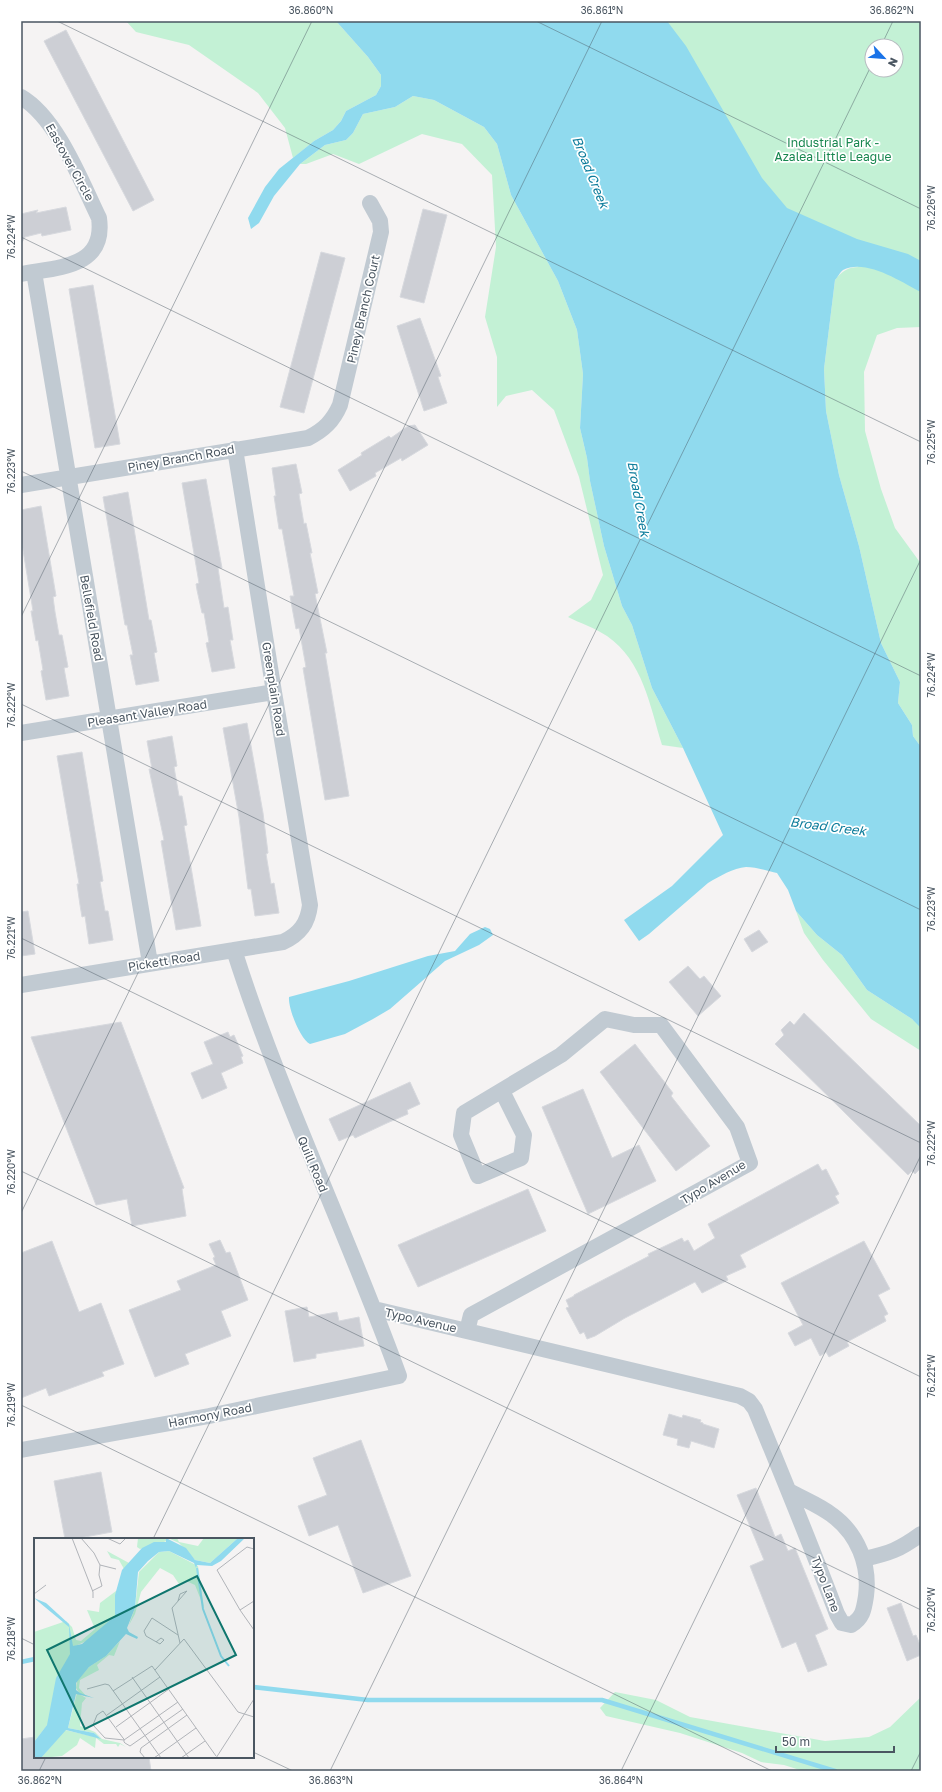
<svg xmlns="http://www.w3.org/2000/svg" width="942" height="1792" font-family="'Golos Text',sans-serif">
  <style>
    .green { fill: #c3f1d5; fill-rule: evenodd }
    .water { fill: #90daee }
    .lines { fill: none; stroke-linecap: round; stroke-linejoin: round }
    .stream { stroke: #90daee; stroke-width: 4.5 }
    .building { fill: #cdcfd5; stroke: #d7d9de }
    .street { stroke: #c1cad2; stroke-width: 16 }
    .ticks { fill: none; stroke: #4a5661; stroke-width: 1; stroke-opacity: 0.45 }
    .labels { text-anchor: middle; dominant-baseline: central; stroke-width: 3.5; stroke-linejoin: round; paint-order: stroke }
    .park-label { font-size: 12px; fill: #17864f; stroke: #fff }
    .street-label { font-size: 12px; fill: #4a5661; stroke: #fff }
    .water-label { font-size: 13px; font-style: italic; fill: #0c7c9b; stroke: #fff }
    .inset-river { fill: none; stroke: #90daee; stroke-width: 2 }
    .inset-road { fill: none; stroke: #b1b4b9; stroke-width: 1 }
    .view { fill: #0f766e; fill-opacity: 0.15; stroke: #0f766e; stroke-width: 2 }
    .inset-edge { fill: none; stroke: #4a5661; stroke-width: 2 }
    .neatline { fill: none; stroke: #4a5661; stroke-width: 1.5 }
    .ticks-label { font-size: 10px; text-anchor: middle; fill: #4a5661 }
  </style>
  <rect width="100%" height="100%" fill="#f5f3f3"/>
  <path class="green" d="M126,21H336L368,57L381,75V86L376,95L346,111L341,121L333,130L314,141L293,158L285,128L258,93L189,45L136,32Z
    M648,21H921V327L897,328L877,335L864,372L865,431L881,489L895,528L919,561L921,562V747L913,736L912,725L898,703L900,682L881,643L859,546L839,475L826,411L824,369L835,280C842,271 848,267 859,267L782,232ZM872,46H896V70H872Z
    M413,96L434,100L484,127L497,144L511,195L558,281L577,330L583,374L580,428L587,458L590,481L604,546L622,606L632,625L652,688L683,748L662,745C650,706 643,661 607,636C595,628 580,623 568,617L591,600L603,575L579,477L554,410L532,390L506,396L497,407V357L485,317L496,247L492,175L462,144L422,134L359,164L333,154L306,164H300L325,145L346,140L353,133L363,114L395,107Z
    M796,911L817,935L842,955L867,990L912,1019L920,1026L921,1051L871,1019L823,960L804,933Z
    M615,1692L656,1700L690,1717L825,1741L869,1737L890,1727L921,1697V1771H803L784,1765L761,1762L742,1753L680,1733L606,1716L600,1708Z"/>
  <path class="water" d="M336,21H667L686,46L762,178L787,208L857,239L908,254L921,261V292C901,282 866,258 843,270C840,272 838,277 835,280L824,369L826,411L839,475L859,546L881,643L900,682L898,703L912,725L913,736L921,747V1028L912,1019L867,990L842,955L817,935L796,911L788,890L777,873C768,871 756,867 746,867C733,868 720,876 708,883L649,934L639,941L624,920L672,886L723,835L683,748L652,688L632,625L622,606L604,546L590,481L587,458L580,428L583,374L577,330L558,281L511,195L497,144L484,127L434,100L413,96L395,107L363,114L353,133L346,140L325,145L300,164L274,196L259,223L251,229L248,218L265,187L279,169L314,141L333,130L341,121L346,111L376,95L381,86V75L368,57Z
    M485,927L490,929L493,935L479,945L445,961L390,1009L373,1019L345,1034L310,1044C300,1039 288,1008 289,997L349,981L428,956L455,951L470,934Z"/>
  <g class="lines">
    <path class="stream" d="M21,1662L35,1659
      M253,1687L368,1700H602L835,1771"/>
  </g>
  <path class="building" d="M66,30L154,200L133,211L44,41Z
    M66,207L71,230L42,236L41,233L25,237L21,244V214L38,210L36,213Z
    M423,209L447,215L424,303L400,297Z
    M321,252L345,258L304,413L280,407Z
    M93,285L120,444L95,448L69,289Z
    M420,318L441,376L438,377L447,403L424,411L397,326Z
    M415,425L428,445L402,461L401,458L375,473L376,476L350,491L338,470L362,455L361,453L389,436L391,438L408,426Z
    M296,464L302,493L299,494L304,524L306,523L312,553H310L318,593L315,594L327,653H325L349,796L325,800L303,668L306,667L299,628L296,629L290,596H294L282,529H279L274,496H276L272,468Z
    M206,479L222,568H218L224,608L228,607L233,640H230L235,668L212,672L206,643L209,642L204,613H202L197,590L196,584L199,583L182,483Z
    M128,492L149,620H151L157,652L154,653L159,681L136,685L130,655H133L127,625H125L103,497Z
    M41,506L56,596L53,597L55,612L59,635H62L68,667L64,668L69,696L46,700L41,671L43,670L38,640L36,641L31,611H33L21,538V510Z
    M247,723L263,813L268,853L266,854L271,884L274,883L279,913L255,916L251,889H248L239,817L223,728Z
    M172,736L177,766L174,767L179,796H182L187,825L184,826L201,926L176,930L161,841L164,840L149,769H152L147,741Z
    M82,752L103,881L100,882L105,911H108L113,940L89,944L85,916L82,917L80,905L77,884H79L57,756Z
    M28,911L35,954L21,956V912Z
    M759,930L768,942L752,952L744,939Z
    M688,966L700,979L704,976L721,996L698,1016L669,982Z
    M804,1013L921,1126V1168L915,1174L912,1171L908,1175L775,1044L784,1035L781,1030L790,1021L794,1025Z
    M121,1022L184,1188L182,1189L186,1216L132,1226L127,1199L96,1205L31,1037Z
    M228,1032L230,1037L234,1035L243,1056L241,1057L243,1063L221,1073L227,1088L202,1099L191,1073L213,1064L204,1042Z
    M635,1044L673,1093L671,1096L710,1146L676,1171L600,1072Z
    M410,1082L420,1104L407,1110L408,1114L387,1123L355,1138L353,1135L339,1141L329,1119Z
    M583,1089L612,1158L639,1145L656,1181L588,1214L542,1107Z
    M818,1164L822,1171L826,1169L839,1194L835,1196L839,1203L740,1255L746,1267L726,1276L728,1280L702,1293L695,1282L625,1318L595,1336L587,1339L584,1332L580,1334L566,1308L569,1307L566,1300L574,1296V1295L649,1256L648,1254L682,1238L684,1242L688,1240L694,1251L715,1238L708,1224Z
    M528,1189L546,1231L418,1287L398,1245Z
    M220,1240L226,1253L230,1252L248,1300L221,1311L231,1336L185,1354L189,1364L155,1377L129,1310L181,1290L177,1281L216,1265L213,1258L215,1257L209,1244Z
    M52,1241L79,1312L101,1303L124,1364L102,1372L104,1376L49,1396L46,1388L21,1398V1253Z
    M864,1241L890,1289L878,1295L888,1314L884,1316L886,1321L847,1342L849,1346L829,1357L826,1352L820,1356L811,1338L795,1346L788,1333L803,1325L781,1283Z
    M307,1307L309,1317L337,1312L339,1321L359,1317L364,1346L316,1354V1358L294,1362L285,1311Z
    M669,1414L682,1418L683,1415L701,1420L700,1422L703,1423V1424L719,1429L714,1448L691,1441L689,1448L677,1445L678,1439L663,1435Z
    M361,1440L411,1576L363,1593L338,1525L309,1536L298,1506L327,1495L313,1458Z
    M101,1472L112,1532L74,1539H65L54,1481Z
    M756,1488L775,1537L781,1534L788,1551L795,1548L828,1629L815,1635L827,1665L808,1672L796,1642L782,1648L750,1566L764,1560L737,1495Z
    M901,1603L913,1636L916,1635L921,1647V1655L907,1661L887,1608Z
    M35,1737V1757H149L151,1771H21V1739Z"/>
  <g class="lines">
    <path class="street" d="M21,97C57,118 81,181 99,218C106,268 58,267 21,274
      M34,272L150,963
      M21,485L308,438C324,430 333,421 340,405L381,232L380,221L370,203
      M21,733L274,692
      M21,985L283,942C300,934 308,923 310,905L274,692L235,449
      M374,1309L740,1396L749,1401L755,1409C783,1477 811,1545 837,1614L842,1623L851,1625C863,1618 864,1609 866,1596C870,1565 858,1534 832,1515C819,1505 803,1499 789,1491
      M467,1331L471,1315L750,1163L737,1127L661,1025H634L605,1019L561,1055L464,1113L461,1135L478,1176L521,1158L524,1135L502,1091
      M21,1450L209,1416L399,1376C347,1232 280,1095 234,950
      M864,1559C890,1553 899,1550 921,1534"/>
  </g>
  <path class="ticks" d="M57,21L921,442M536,21L921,209M881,46L893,21M21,237L921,676M21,471L921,910M21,617L312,21M21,704L921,1143M21,938L921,1377M21,1171L921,1610M21,1213L602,21M21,1405L772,1771M153,1539L872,64M21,1638L35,1645M253,1752L293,1771M39,1771L46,1757M330,1771L921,559M621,1771L921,1155M911,1771L921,1751"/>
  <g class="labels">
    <g class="park-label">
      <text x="833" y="142">Industrial Park -<tspan x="833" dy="14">Azalea Little League</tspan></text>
    </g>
    <g class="street-label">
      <text transform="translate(70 162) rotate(61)">Eastover Circle</text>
      <text transform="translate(363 309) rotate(-77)">Piney Branch Court</text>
      <text transform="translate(181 458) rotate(-10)">Piney Branch Road</text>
      <text transform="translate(92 618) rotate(80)">Bellefield Road</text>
      <text transform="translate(274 689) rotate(81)">Greenplain Road</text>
      <text transform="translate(147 713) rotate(-9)">Pleasant Valley Road</text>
      <text transform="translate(164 961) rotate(-9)">Pickett Road</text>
      <text transform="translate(313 1164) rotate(67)">Quill Road</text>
      <text transform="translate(713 1182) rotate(-31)">Typo Avenue</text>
      <text transform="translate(421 1320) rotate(13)">Typo Avenue</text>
      <text transform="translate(210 1415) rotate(-11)">Harmony Road</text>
      <text transform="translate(826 1584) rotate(69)">Typo Lane</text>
    </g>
    <g class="water-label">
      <text transform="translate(591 172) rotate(68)">Broad Creek</text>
      <text transform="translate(639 499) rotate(80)">Broad Creek</text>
      <text transform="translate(828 826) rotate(7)">Broad Creek</text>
    </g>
  </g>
  <g transform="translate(34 1538)">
    <rect width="220" height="220" fill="#f5f3f3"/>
    <path d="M104,0H132L133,3L106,11L103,9ZM134,0H143L145,4L164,8L170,0H204L176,25L161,22L145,5ZM73,13L95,25L90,31L85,22L77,20ZM135,13L164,28L170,70L161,47L152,43L145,46L139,37L126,30L107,54L101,76L95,87L101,70L105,34L125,14ZM82,53L81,78L57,101L39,109L14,186L0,204V94L32,83L38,89L42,102L47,103L61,91L53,72L65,74L66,65ZM86,103L80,118L75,117L63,127L65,132L46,142L45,150L53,159L46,156L42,150L43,143L55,129L72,118ZM43,155L52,160L48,165L46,188L61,194L68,201L86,205L92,209L86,206L84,209L82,206H70L62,200L61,210L46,200L43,207L28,218L7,220L31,192L66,200L60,195L34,190Z" fill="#c3f1d5"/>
    <path d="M132,0L152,10L161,22L176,25L204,0H211L187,23L178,28L163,27L162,30L160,25L135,13L125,14L114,23L104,34L101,70L93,90L95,94L104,99L103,101L92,96L72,118L55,129L42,145V152L46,155L60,160L42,156L34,190L60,195L67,201L32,192L7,220H0V204L13,187L22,140L36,116L35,89L0,60L12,65L35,86L39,108L48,106L81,78V57L88,32L108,10L120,4H132Z" fill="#90daee"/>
    <path class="inset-river" d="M163,30L169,71L187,118L195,128"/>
    <path class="inset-road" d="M38,0L59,54V60M47,0L60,15L66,27L65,37L68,48L58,53M73,0L86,6L92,0M220,11L213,9L183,32L206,72L220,63M66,27L82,31M0,56L12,47M144,63L146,56L153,53L152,54L138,70L146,105M206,72L220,92M122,104L127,100L130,102L126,106L112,98L110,93L118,80L144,97M121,132L150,101L204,174L220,179M98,139L155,220M53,151L71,146L75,147L127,220M79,153L118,128L182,218M144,164L90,202L71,200L59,187L63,177L69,173L89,200L90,201V204L91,205L96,208L149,171M73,177L126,139M82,189L135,151M111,220L106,214L107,210L153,177M120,220L162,190M147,220L171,203M182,220L220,161"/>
    <path class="view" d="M163,38L202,117L51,191L13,112Z"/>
    <rect width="220" height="220" class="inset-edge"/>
  </g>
  <rect width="942" height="1792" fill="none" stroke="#ffffff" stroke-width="44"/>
  <g transform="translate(884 58) rotate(116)"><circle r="19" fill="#ffffff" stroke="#b7bbc0"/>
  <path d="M0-3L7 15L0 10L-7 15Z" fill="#1a73e8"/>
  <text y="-6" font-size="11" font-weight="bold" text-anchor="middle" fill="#4a5661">N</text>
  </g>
  <path d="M776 1746v6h118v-6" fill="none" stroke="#4a5661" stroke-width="2"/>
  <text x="782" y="1746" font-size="12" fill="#4a5661" stroke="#ffffff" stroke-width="3" paint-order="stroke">50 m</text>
  <rect x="22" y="22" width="898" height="1748" class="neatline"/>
  <g class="ticks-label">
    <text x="311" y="14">36.860°N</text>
    <text x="602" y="14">36.861°N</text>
    <text x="892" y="14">36.862°N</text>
    <text transform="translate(931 208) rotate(-90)" y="4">76.226°W</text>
    <text transform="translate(11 237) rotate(-90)" y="4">76.224°W</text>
    <text transform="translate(931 442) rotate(-90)" y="4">76.225°W</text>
    <text transform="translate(11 471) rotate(-90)" y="4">76.223°W</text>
    <text transform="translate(931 675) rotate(-90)" y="4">76.224°W</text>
    <text transform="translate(11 705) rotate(-90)" y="4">76.222°W</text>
    <text transform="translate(931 909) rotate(-90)" y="4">76.223°W</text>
    <text transform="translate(11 938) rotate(-90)" y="4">76.221°W</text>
    <text transform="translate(931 1143) rotate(-90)" y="4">76.222°W</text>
    <text transform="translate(11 1172) rotate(-90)" y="4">76.220°W</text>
    <text transform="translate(931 1376) rotate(-90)" y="4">76.221°W</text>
    <text transform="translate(11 1405) rotate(-90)" y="4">76.219°W</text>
    <text transform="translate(931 1610) rotate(-90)" y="4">76.220°W</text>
    <text transform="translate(11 1639) rotate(-90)" y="4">76.218°W</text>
    <text x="40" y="1784">36.862°N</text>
    <text x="331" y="1784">36.863°N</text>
    <text x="621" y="1784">36.864°N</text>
  </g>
</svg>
